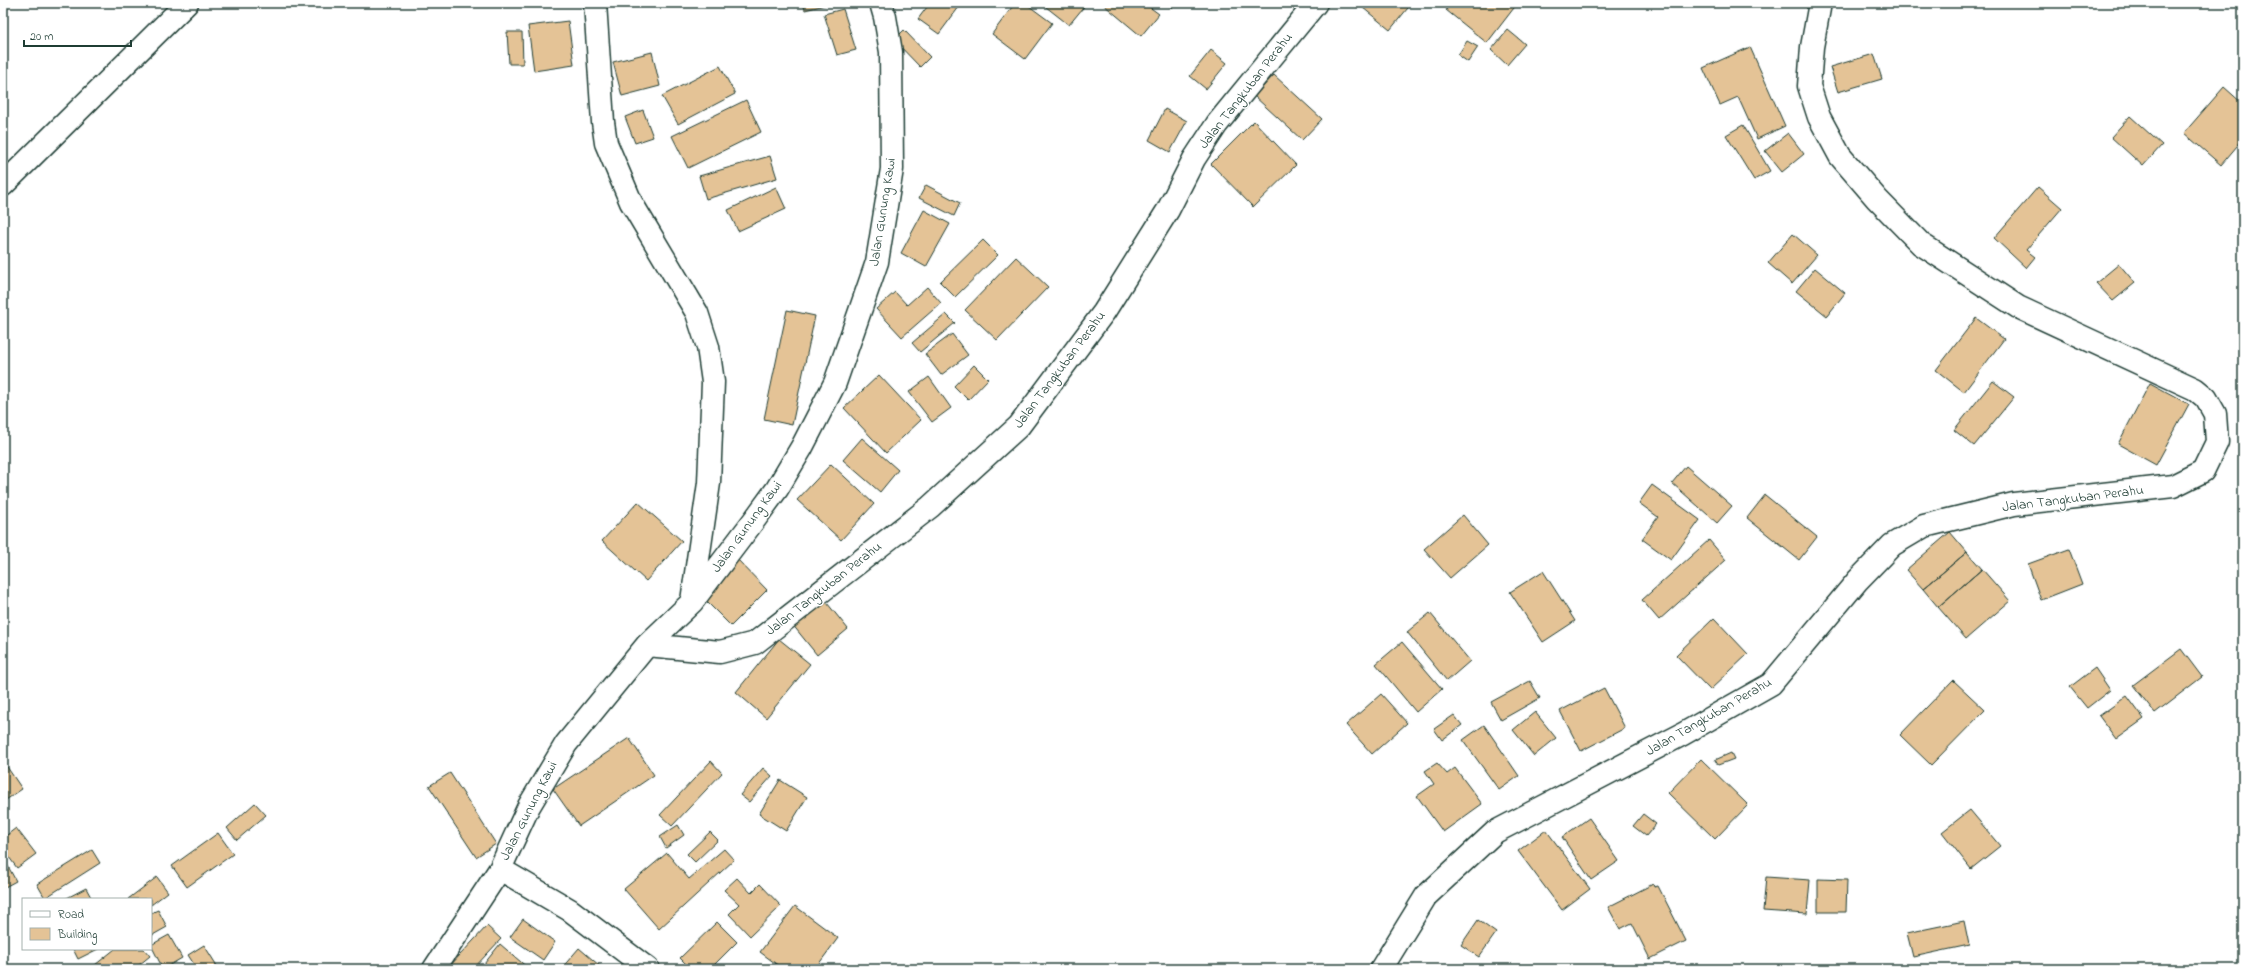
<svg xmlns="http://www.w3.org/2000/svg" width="2246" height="972" font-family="'Indie Flower',sans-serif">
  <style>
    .building { fill: #e4c396; stroke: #1f3d34 }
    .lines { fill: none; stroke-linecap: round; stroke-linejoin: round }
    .minor-casing { stroke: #1f3d34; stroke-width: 25 }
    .minor { stroke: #fff; stroke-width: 22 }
    .labels { text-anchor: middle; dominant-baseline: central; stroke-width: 3; stroke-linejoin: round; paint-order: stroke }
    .street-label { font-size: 14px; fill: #1f3d34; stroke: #fff }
  </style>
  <rect width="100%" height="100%" fill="#fff"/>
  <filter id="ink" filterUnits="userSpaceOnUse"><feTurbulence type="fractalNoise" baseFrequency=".025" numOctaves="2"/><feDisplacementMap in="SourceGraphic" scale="8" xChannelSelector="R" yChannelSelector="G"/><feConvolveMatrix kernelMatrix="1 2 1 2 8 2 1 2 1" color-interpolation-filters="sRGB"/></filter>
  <g filter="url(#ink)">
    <path class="building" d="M803,3H833L805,10Z
      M930,3H962L939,34L918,19Z
      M1015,3H1025L1052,23L1025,59L992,34Z
      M1041,3H1087L1069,25Z
      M1105,3H1144L1159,14L1141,36L1104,5Z
      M1166,3H1176L1172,8Z
      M1357,3H1412L1390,30Z
      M1451,3H1516L1517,4L1487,43L1446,10Z
      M843,9L856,50L837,55L824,14Z
      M568,21L574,65L534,71L528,26Z
      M904,30L930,57L920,67L894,40Z
      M1508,30L1525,44L1507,65L1491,50Z
      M507,32H522L523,64H509Z
      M1467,41L1478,47L1468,62L1458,55Z
      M1750,47L1785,126L1757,139L1738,97L1720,105L1703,68Z
      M1211,50L1227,63L1206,89L1190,76Z
      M652,52L660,86L622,96L613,62Z
      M1874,54L1882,79L1838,92L1830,67Z
      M720,66L735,94L678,124L662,96Z
      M1274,75L1322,119L1302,140L1254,96Z
      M2224,87L2243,104V139L2221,165L2184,133Z
      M746,100L761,132L688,168L672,136Z
      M1165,109L1187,121L1170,152L1149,140Z
      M643,110L653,137L635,143L625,117Z
      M2130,116L2162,145L2143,166L2111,137Z
      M1254,121L1296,165L1253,207L1211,164Z
      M1743,125L1770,171L1754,180L1726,135Z
      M1788,133L1804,154L1782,172L1765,151Z
      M770,156L777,178L706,199L699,176Z
      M926,185L960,203L954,216L919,198Z
      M776,187L786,209L738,231L728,210Z
      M2038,187L2062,208L2026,250L2035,257L2026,268L1994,238Z
      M924,210L950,224L926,267L901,253Z
      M1793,234L1817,255L1792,284L1768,263Z
      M983,240L998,255L955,297L940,282Z
      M1016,257L1048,287L997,340L965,310Z
      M2119,264L2135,283L2113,301L2096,283Z
      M1815,268L1845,293L1827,316L1796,291Z
      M927,287L941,303L902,337L876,309L895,292L907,305Z
      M787,310L815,316L792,425L764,419Z
      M946,314L955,323L920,352L912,343Z
      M1976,318L2004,339L1964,392L1936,370Z
      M952,334L968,355L941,375L925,354Z
      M974,365L988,379L968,400L954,386Z
      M879,375L921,420L886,453L844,408Z
      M929,377L951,408L932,422L909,392Z
      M1993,381L2014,397L1974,446L1954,430Z
      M2150,383L2189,404L2156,465L2118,444Z
      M862,438L898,470L880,492L843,460Z
      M831,464L874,504L841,540L797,500Z
      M1686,466L1732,506L1717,523L1672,483Z
      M1652,485L1700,520L1671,560L1642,539L1658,517L1639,503Z
      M1765,495L1817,537L1799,560L1747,518Z
      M638,502L682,541L646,581L602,541Z
      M1463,515L1488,545L1450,578L1424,549Z
      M1950,532L1967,552L1923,589L1906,570Z
      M1709,540L1726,560L1659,620L1642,600Z
      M2069,549L2082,584L2041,600L2028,564Z
      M1967,552L1982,569L1938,607L1923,589Z
      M736,558L767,590L731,626L699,594Z
      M1982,569L2010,601L1966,639L1938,607Z
      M1543,571L1575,621L1543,642L1510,592Z
      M823,598L848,629L817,655L792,624Z
      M1430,613L1470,661L1447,681L1407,632Z
      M1714,618L1748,654L1710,690L1676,655Z
      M779,639L810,664L766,718L736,692Z
      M1402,642L1442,689L1416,712L1376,664Z
      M2181,649L2202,677L2155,713L2133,685Z
      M2095,668L2110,690L2087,708L2070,687Z
      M1953,680L1985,710L1931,765L1900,735Z
      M1530,681L1540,698L1501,720L1491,702Z
      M1604,688L1625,728L1581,751L1560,711Z
      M1381,694L1407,723L1372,754L1346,725Z
      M2127,696L2144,719L2116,739L2099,716Z
      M1535,712L1556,738L1534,756L1513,730Z
      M1454,715L1462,725L1442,740L1434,729Z
      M1484,725L1519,776L1499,790L1463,740Z
      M629,738L654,775L579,826L553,789Z
      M1731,753L1734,759L1718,765L1715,760Z
      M1701,759L1748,805L1715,839L1668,793Z
      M3,761L22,789L3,802Z
      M711,761L722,773L672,826L660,815Z
      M1437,763L1447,774L1455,768L1482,804L1443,832L1417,796L1434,784L1425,771Z
      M763,768L772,776L749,802L740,795Z
      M450,773L496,844L476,857L429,786Z
      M780,780L807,797L786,831L759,814Z
      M255,803L266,815L237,840L227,828Z
      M1970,810L2000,846L1971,869L1942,832Z
      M1643,814L1656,824L1646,836L1633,826Z
      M1589,818L1619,861L1591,880L1562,837Z
      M678,825L684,835L666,848L660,837Z
      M16,828L36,854L17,868L3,849V838Z
      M1546,830L1590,889L1562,910L1518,851Z
      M710,832L718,840L695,862L687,854Z
      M218,833L233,854L187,887L172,866Z
      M724,849L734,860L659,929L624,889L667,853L689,879Z
      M92,850L100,863L45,898L37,884Z
      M3,857L16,881L3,888Z
      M157,877L168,892L151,905V899H128Z
      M1766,877L1810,880L1807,914L1763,911Z
      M737,878L751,893L760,884L781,906L750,936L729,914L739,904L724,890Z
      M1818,879L1847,880L1846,912H1818Z
      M1653,884L1654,887L1658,886L1686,941L1650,959L1632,923L1620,929L1608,907Z
      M86,888L92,899H65Z
      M795,906L838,938L815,969H783L760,952Z
      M158,910L167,927L151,936V913Z
      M523,919L555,942L543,960L510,937Z
      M1478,920L1496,933L1479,957L1461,945Z
      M1964,921L1969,945L1913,957L1907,933Z
      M717,922L737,942L710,969H691L680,958Z
      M487,926L501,939L473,969H447Z
      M169,935L182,958L163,969L151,945Z
      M500,944L529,969H480Z
      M204,945L219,969H197L188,955Z
      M579,948L600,966L598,969H561Z
      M73,949H98L78,959Z
      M115,949H144L150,956L134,969H90Z"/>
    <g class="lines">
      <defs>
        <path id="minor" d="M595,3L603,122L606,143L631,202L697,313L708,347L713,382L709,483L692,601
          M3,185L187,3
          M647,645L720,652L755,643L930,507L1019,426L1104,312L1168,210L1194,159L1217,124L1316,3
          M500,869L570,910L648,969
          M434,969L500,869L529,806L566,744L647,645L692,602L755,519L777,489L802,447L835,383L877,262L892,169L891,52L885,17L881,3
          M1381,969L1426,896L1495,832L1683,734L1771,684L1858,580L1892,545L1924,526L2014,504L2173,486L2203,471L2217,442L2215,414L2206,398L2195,389L2018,307L1921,244L1877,199L1840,156L1819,117L1809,86L1812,47L1820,3"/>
      </defs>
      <use href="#minor" class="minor-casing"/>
      <use href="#minor" class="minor"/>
    </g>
  </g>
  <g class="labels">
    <g class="street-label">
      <text transform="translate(1246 91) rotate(-52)">Jalan Tangkuban Perahu</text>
      <text transform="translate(883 212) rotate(-81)">Jalan Gunung Kawi</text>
      <text transform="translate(1060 370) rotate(-53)">Jalan Tangkuban Perahu</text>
      <text transform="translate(2073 499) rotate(-7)">Jalan Tangkuban Perahu</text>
      <text transform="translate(747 527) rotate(-54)">Jalan Gunung Kawi</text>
      <text transform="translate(824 589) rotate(-38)">Jalan Tangkuban Perahu</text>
      <text transform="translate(1709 717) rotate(-30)">Jalan Tangkuban Perahu</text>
      <text transform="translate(529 811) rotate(-63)">Jalan Gunung Kawi</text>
    </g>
  </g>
  <rect width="2246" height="972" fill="none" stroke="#fff" stroke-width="16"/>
  <rect x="8" y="8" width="2230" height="956" fill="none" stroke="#1f3d34" stroke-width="1.5" filter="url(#ink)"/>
  <rect x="22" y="898" width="130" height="52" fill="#ffffff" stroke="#a5b1ae"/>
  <rect x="30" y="911" width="20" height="6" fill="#ffffff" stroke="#a5b1ae"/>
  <text x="58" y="918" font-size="12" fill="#1f3d34">Road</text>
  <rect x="30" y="928" width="20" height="12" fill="#e4c396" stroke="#a5b1ae"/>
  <text x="58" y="938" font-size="12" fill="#1f3d34">Building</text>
  <path d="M24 40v6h107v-6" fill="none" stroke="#1f3d34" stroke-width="2"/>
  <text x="30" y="40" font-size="12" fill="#1f3d34" stroke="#ffffff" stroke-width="3" paint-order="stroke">20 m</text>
</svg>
